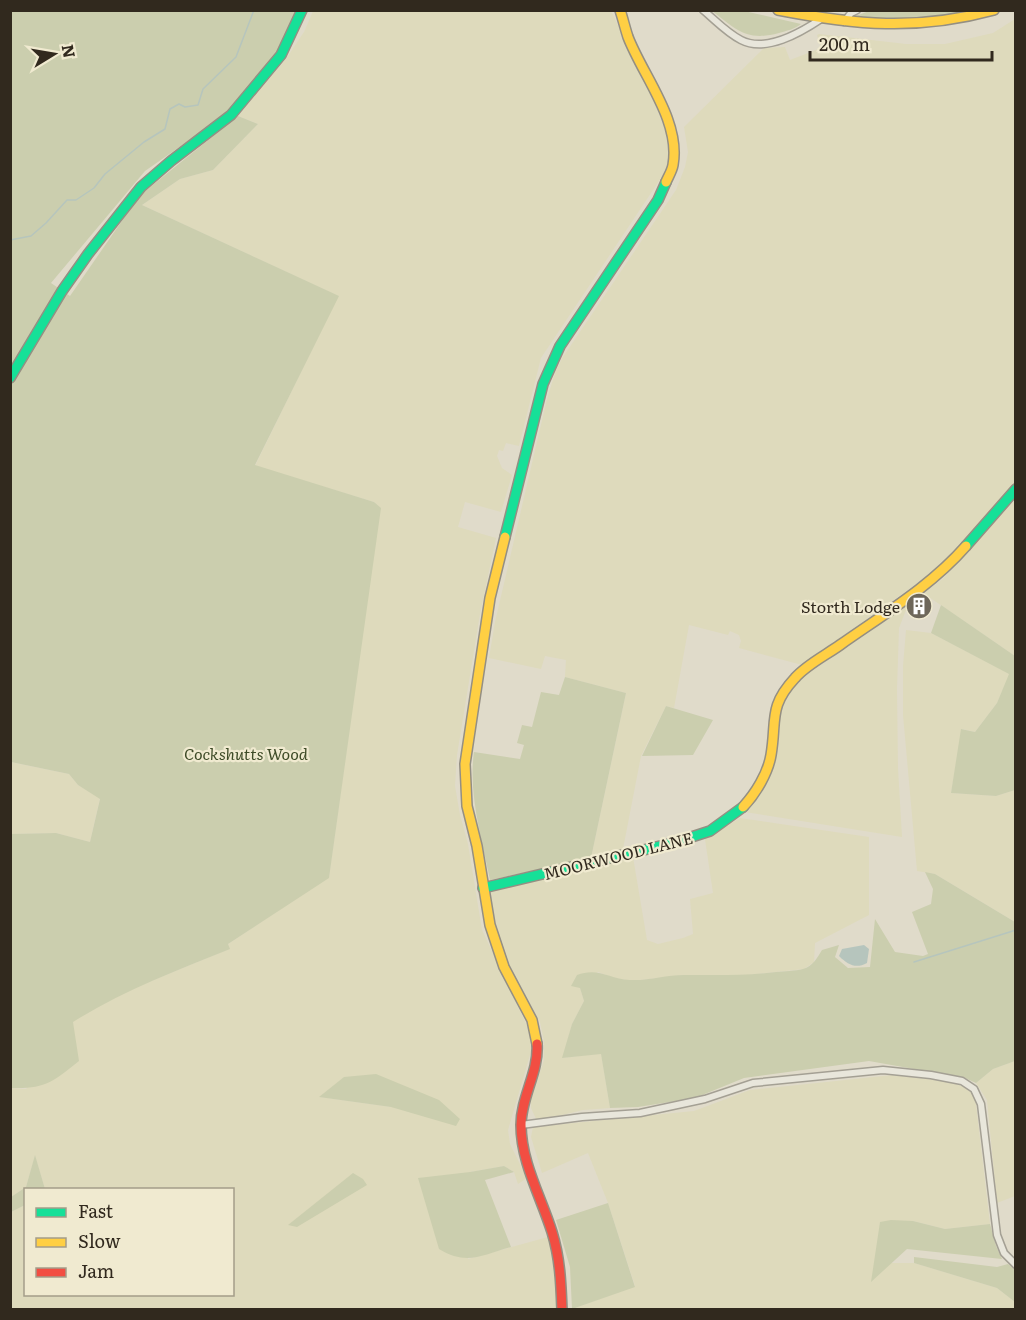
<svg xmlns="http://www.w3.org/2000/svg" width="1026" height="1320" font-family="Literata,serif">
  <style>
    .farmland { fill: #dedabc; fill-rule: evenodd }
    .green { fill: #cbceae }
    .water { fill: #b6c5bd }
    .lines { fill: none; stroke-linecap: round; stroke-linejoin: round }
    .stream { stroke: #b6c5bd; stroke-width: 1.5 }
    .street-casing { stroke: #a4a094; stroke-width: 9 }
    .fast-casing { stroke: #948f83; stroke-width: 12 }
    .slow-casing { stroke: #948f83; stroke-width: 12 }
    .jam-casing { stroke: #948f83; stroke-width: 12 }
    .street { stroke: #e8e6db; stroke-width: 6 }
    .fast { stroke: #16e098; stroke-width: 9 }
    .slow { stroke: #ffcf43; stroke-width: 9 }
    .jam { stroke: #f24e42; stroke-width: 9 }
    .labels { text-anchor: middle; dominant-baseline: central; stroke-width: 4.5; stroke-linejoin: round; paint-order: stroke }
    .poi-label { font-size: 16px; fill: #31291e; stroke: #f0ead0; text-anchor: end }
    .park-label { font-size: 16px; font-style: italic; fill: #3e4b27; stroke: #f0ead0 }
    .street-label { font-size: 16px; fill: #31291e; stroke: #f0ead0 }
  </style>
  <rect width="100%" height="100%" fill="#e0dbca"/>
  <path class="farmland" d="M313,11H611L651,93L668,138V162L663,175L541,358L519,446L506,443L503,451L499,450L497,456L502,468L512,475L501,512L465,502L458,527L496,538L480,614L457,755L455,786L460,815L468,844L482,930L529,1030L532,1048L508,1130L510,1144L527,1178L518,1184L514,1172L504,1166L470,1172L468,1259L548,1237L555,1270L557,1309H11V1212L25,1205L26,1294H232V1190L45,1189L35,1156L26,1187L11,1197V1088L26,1089L72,1022L101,1004L134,988L229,949L228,944L329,877L380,508L374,502L255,466L338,296L142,205L180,179L213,170L258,124L238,116L286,59L304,32ZM320,1097L439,1100L391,1107Z
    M1015,19L1016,480L1006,493L940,567L802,665L739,648L741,641L739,635L730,631L728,635L689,625L674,708L666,706L641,756L623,849L591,858L626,693L565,677L566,660L545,656L541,669L489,658L495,622L547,399L556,370L563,357L676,190L685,167L688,152L684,127L764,48L785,47L790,60L821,48L817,35L819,34L906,44H945L993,33Z
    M1015,500V656L923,593L944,578Z
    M910,600L899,628L897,689L898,769L902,837L745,812L770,775L777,739L779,715L785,695L810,669Z
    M906,630L931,633L1010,674L997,703L975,732L962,729L951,793L996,796L1015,790V922L935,874L917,871L903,715V666Z
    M10,762L69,774L78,785L100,798L90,842L56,833L11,834Z
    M740,818L869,837V915L815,943L814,962L804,969L749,975L703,977L684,975L632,981L614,978L598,972L580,988L584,1001L572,1024L563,1058L601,1053L610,1108L583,1110L537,1121L531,1108V1100L544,1060V1041L540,1022L510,967L497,935L489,895L493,888L633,857L647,940L658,944L683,938L693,934L690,899L713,893L705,839Z
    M1015,1061V1196L997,1203L987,1100L976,1083L993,1069Z
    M893,1075L951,1082L967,1088L975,1096L990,1224L945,1229L913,1221L881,1271L890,1263H914L997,1288L1015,1302V1309H572L635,1286L608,1203L588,1153L542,1173L531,1137L533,1127L694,1111L750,1090Z"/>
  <path class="green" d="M11,11H297L291,28L277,53L228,113L145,171L51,283L70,296L126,215L144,192L238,116L258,124L213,170L180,179L142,205L339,296L255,465L374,502L381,508L329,878L228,944L230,949C176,971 122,991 73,1022L79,1061C53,1082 45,1089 11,1088L10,834L56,833L90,842L100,799L78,785L69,774L11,762Z
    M712,11H744L801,24C795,29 786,31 779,33C746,42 736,29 712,11Z
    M869,11H976C932,21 899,21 854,19L856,16Z
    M941,605L1015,656V790L996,796L951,793L961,729L975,732L997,703L1009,674L931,633Z
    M565,677L626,693L591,858L490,880C482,839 468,794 474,752L520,759L524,745L517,743L522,725L532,727L541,692L559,695Z
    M666,706L713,720L693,755L642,756Z
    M925,872L935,874L1015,922V1061L993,1069L976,1083L965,1078L869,1061L744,1078L695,1098L638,1107L610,1108L601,1054L562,1058L572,1024L584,1001L580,988L571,986L577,975C598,967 609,979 630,980C648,981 666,975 684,975C715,975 745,976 776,972C784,971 795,971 803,969C813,966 817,958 822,950L839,945L835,957L848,968L870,967L875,919L895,952L923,956L928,954L912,912L931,904L933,889Z
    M376,1074L439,1100L460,1119L456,1126L391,1107L319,1097L344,1077Z
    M35,1155L45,1189L26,1190L25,1205L11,1212V1197L26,1187Z
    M504,1166L514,1172L485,1180L511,1247C482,1255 467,1266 439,1249L418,1178L470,1172Z
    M353,1173L363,1179L367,1185L297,1227L288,1225Z
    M608,1203L635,1287L572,1309L570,1267L556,1220Z
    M891,1220L913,1221L945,1229L990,1224L996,1246L1002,1259L907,1249L871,1282L880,1222Z
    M914,1257L997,1267L1008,1264L1015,1270V1302L997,1288L914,1263Z"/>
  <path class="water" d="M864,945L869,949L867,963C856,969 848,965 839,956L842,949Z"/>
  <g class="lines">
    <path class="stream" d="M10,240L31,236L46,223L67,200H76L94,188L105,174L144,142L165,129L170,109L179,104L185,107L198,105L203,89L236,57L254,10
      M914,962L1016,930"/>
    <defs>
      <path id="street" d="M703,10C715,20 727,33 741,40C766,53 800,33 821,19
        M844,22L851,13L857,10
        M521,1125L582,1117L640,1113L705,1099L753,1083L883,1070L931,1075L962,1081L974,1089L981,1104L997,1235L1004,1253L1016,1265"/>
      <path id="fast" d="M10,378L62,291L88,254L141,187L171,161L231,115L281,55L302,10
        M505,537L543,384L560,346L658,200L666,182
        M966,546L1016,489
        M483,888L673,843L710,831L743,807"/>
      <path id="slow" d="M620,10C623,19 625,28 628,37C643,76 681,121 673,165C672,171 668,177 666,182
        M778,10C855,25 917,31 994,10
        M505,537L490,598L465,764L467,806L477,846L490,925L504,967L532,1020L537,1044
        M743,807C756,793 768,773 771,755C777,720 768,707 795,678C806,665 826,655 840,645C884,614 931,586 966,546"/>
      <path id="jam" d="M537,1044C539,1072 521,1097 521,1125C521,1162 541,1197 552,1232C560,1258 561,1283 562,1310"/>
    </defs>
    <use href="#street" class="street-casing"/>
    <use href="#fast" class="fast-casing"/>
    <use href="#slow" class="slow-casing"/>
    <use href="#jam" class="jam-casing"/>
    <use href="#street" class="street"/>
    <use href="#fast" class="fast"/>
    <use href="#slow" class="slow"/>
    <use href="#jam" class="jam"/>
  </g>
  <defs>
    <symbol id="building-disc" viewBox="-11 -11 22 22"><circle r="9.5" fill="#6e675a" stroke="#f0ead0"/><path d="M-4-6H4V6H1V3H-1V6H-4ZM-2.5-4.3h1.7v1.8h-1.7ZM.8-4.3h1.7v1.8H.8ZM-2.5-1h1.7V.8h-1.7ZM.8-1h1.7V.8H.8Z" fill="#fff"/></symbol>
  </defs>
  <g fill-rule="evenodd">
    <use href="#building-disc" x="904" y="591" width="30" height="30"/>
  </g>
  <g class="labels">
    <g class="poi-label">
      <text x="900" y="606">Storth Lodge</text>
    </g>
    <g class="park-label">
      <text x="246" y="753">Cockshutts Wood</text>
    </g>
    <g class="street-label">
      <text transform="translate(618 855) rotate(-14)">MOORWOOD LANE</text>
    </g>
  </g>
  <rect width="1026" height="1320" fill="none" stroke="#31291e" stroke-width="24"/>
  <rect x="24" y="1188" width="210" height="108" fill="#f0ead0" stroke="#a49d89" stroke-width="1.5"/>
  <rect x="36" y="1208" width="30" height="9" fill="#16e098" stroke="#a49d89" stroke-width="1.5"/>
  <text x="78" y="1218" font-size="18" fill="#31291e">Fast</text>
  <rect x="36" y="1238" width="30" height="9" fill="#ffcf43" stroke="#a49d89" stroke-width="1.5"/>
  <text x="78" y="1248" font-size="18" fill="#31291e">Slow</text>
  <rect x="36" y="1268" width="30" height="9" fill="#f24e42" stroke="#a49d89" stroke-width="1.5"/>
  <text x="78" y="1278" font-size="18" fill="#31291e">Jam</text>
  <g transform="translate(54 54) rotate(79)" stroke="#f0ead0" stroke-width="4.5" paint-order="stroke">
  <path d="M0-4.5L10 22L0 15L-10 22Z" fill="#31291e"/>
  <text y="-9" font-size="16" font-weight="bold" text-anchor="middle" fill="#31291e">N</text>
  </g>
  <path d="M810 51v9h182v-9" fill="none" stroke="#31291e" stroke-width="3"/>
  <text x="819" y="51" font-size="18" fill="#31291e" stroke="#f0ead0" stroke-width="4.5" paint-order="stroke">200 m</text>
</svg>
